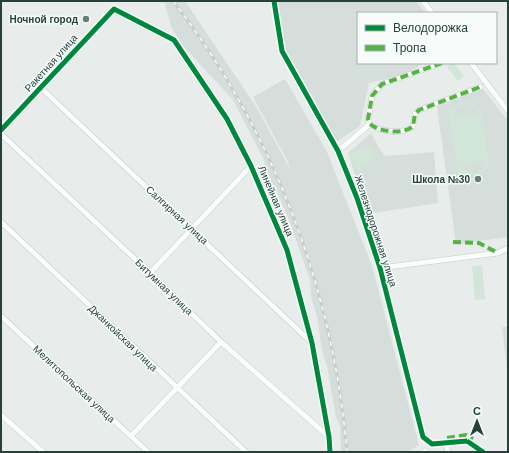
<svg xmlns="http://www.w3.org/2000/svg" width="509" height="453" font-family="Helvetica,sans-serif">
  <style>
    .built { fill: #d6dedb }
    .green { fill: #d1e6d8; fill-rule: evenodd }
    .lines { fill: none; stroke-linecap: round; stroke-linejoin: round }
    .minor-casing { stroke: #c5cac8; stroke-width: 6 }
    .minor { stroke: #fcfcfc; stroke-width: 5 }
    .rail-casing { stroke: #c9cdcc; stroke-width: 3 }
    .rail { stroke: #f7fbf9; stroke-width: 1.5; stroke-dasharray: 4.5; stroke-linecap: butt }
    .quiet { stroke: #55b346; stroke-width: 4; stroke-dasharray: 8 4; stroke-linecap: butt }
    .cycleway-casing { stroke: #f7fbf9; stroke-width: 8 }
    .cycleway { stroke: #00873e; stroke-width: 5 }
    .poi-dot { fill: #697e78; stroke: #f7fbf9; stroke-width: 1.5 }
    .labels { text-anchor: middle; dominant-baseline: central; stroke-width: 3; stroke-linejoin: round; paint-order: stroke }
    .poi-label { font-size: 10px; font-weight: bold; fill: #24423a; stroke: #f7fbf9; text-anchor: end }
    .street-label { font-size: 10px; fill: #24423a; stroke: #f7fbf9 }
  </style>
  <rect width="100%" height="100%" fill="#e8edeb"/>
  <path class="built" d="M164,1H185L257,108L291,171L288,162L253,97L285,79L327,152L372,266L419,445L408,452H363L362,446V452H341L340,426L336,417L327,366L322,351L317,316L311,297L310,280L290,222L275,187L271,181L263,158L233,100L185,48L172,29Z
    M278,1H416L426,13H358V63H424L406,74L369,83L360,126L336,142L285,51L281,35Z
    M483,89L508,121V237L456,244L437,107Z
    M371,133L384,156L434,152L438,203L367,214L348,153Z
    M502,327H508V379Z"/>
  <path class="green" d="M451,63H454L464,76L458,81L447,67Z
    M467,101L475,104L481,112L489,163C485,175 473,179 462,171L463,175L458,176L447,105L451,104L452,109L460,102ZM468,104L476,108L479,113L453,117L457,108ZM486,161L484,168L476,173L467,172L461,165Z
    M370,145L376,156L359,172L348,154Z
    M482,265L485,299L475,300L472,266Z"/>
  <g class="lines">
    <defs>
      <path id="minor" d="M274,1L282,51L338,151L357,198L380,268L423,437L432,444L467,441L483,452
        M423,1L432,13
        M442,63L382,84L372,96L368,119L370,124C379,132 404,135 413,126L415,114L419,110L480,87
        M471,63L508,111
        M41,88L311,342
        M1,130L114,9L174,40L227,119L251,166L287,250L312,343L329,437L330,452
        M1,134L150,273L221,342L329,437
        M338,151L370,124
        M1,222L246,452
        M380,268L498,253L508,248
        M150,273L251,166
        M1,316L148,452
        M1,415L43,452
        M131,436L221,342
        M446,443L448,452
        M424,452L425,451"/>
    </defs>
    <use href="#minor" class="minor-casing"/>
    <use href="#minor" class="minor"/>
    <defs>
      <path id="rail" d="M173,1C273,130 333,289 347,452"/>
    </defs>
    <use href="#rail" class="rail-casing"/>
    <use href="#rail" class="rail"/>
    <path class="quiet" d="M442,63L382,84L372,96L368,119L370,124C379,132 404,135 413,126L415,114L419,110L480,87
      M453,242L479,243L498,253
      M447,438L466,435L473,439"/>
    <defs>
      <path id="cycleway" d="M274,1L282,51L338,151L357,198L380,268L423,437L432,444L467,441L483,452
        M1,130L114,9L174,40L227,119L251,166L287,250L312,343L329,437L330,452"/>
    </defs>
    <use href="#cycleway" class="cycleway-casing"/>
    <use href="#cycleway" class="cycleway"/>
  </g>
  <g class="poi-dot">
    <circle cx="86" cy="19" r="4"/>
    <circle cx="478" cy="179" r="4"/>
  </g>
  <g class="labels">
    <g class="poi-label">
      <text x="78" y="19">Ночной город</text>
      <text x="470" y="179">Школа №30</text>
    </g>
    <g class="street-label">
      <text transform="translate(51 63) rotate(-48)">Ракетная улица</text>
      <text transform="translate(276 201) rotate(67)">Линейная улица</text>
      <text transform="translate(177 215) rotate(43)">Салгирная улица</text>
      <text transform="translate(376 231) rotate(72)">Железнодорожная улица</text>
      <text transform="translate(164 287) rotate(44)">Битумная улица</text>
      <text transform="translate(123 338) rotate(44)">Джанкойская улица</text>
      <text transform="translate(74 384) rotate(43)">Мелитопольская улица</text>
    </g>
  </g>
  <rect width="509" height="453" fill="none" stroke="#24423a" stroke-width="4"/>
  <rect x="357" y="12" width="140" height="52" fill="#f7fbf9" stroke="#a3b1ad"/>
  <rect x="365" y="25" width="20" height="6" fill="#00873e" stroke="#a3b1ad"/>
  <text x="393" y="32" font-size="12" fill="#24423a">Велодорожка</text>
  <rect x="365" y="45" width="20" height="6" fill="#55b346" stroke="#a3b1ad"/>
  <text x="393" y="52" font-size="12" fill="#24423a">Тропа</text>
  <g transform="translate(477 421)" stroke="#f7fbf9" stroke-width="3" paint-order="stroke">
  <path d="M0-3L7 15L0 10L-7 15Z" fill="#24423a"/>
  <text y="-6" font-size="11" font-weight="bold" text-anchor="middle" fill="#24423a">С</text>
  </g>
</svg>
